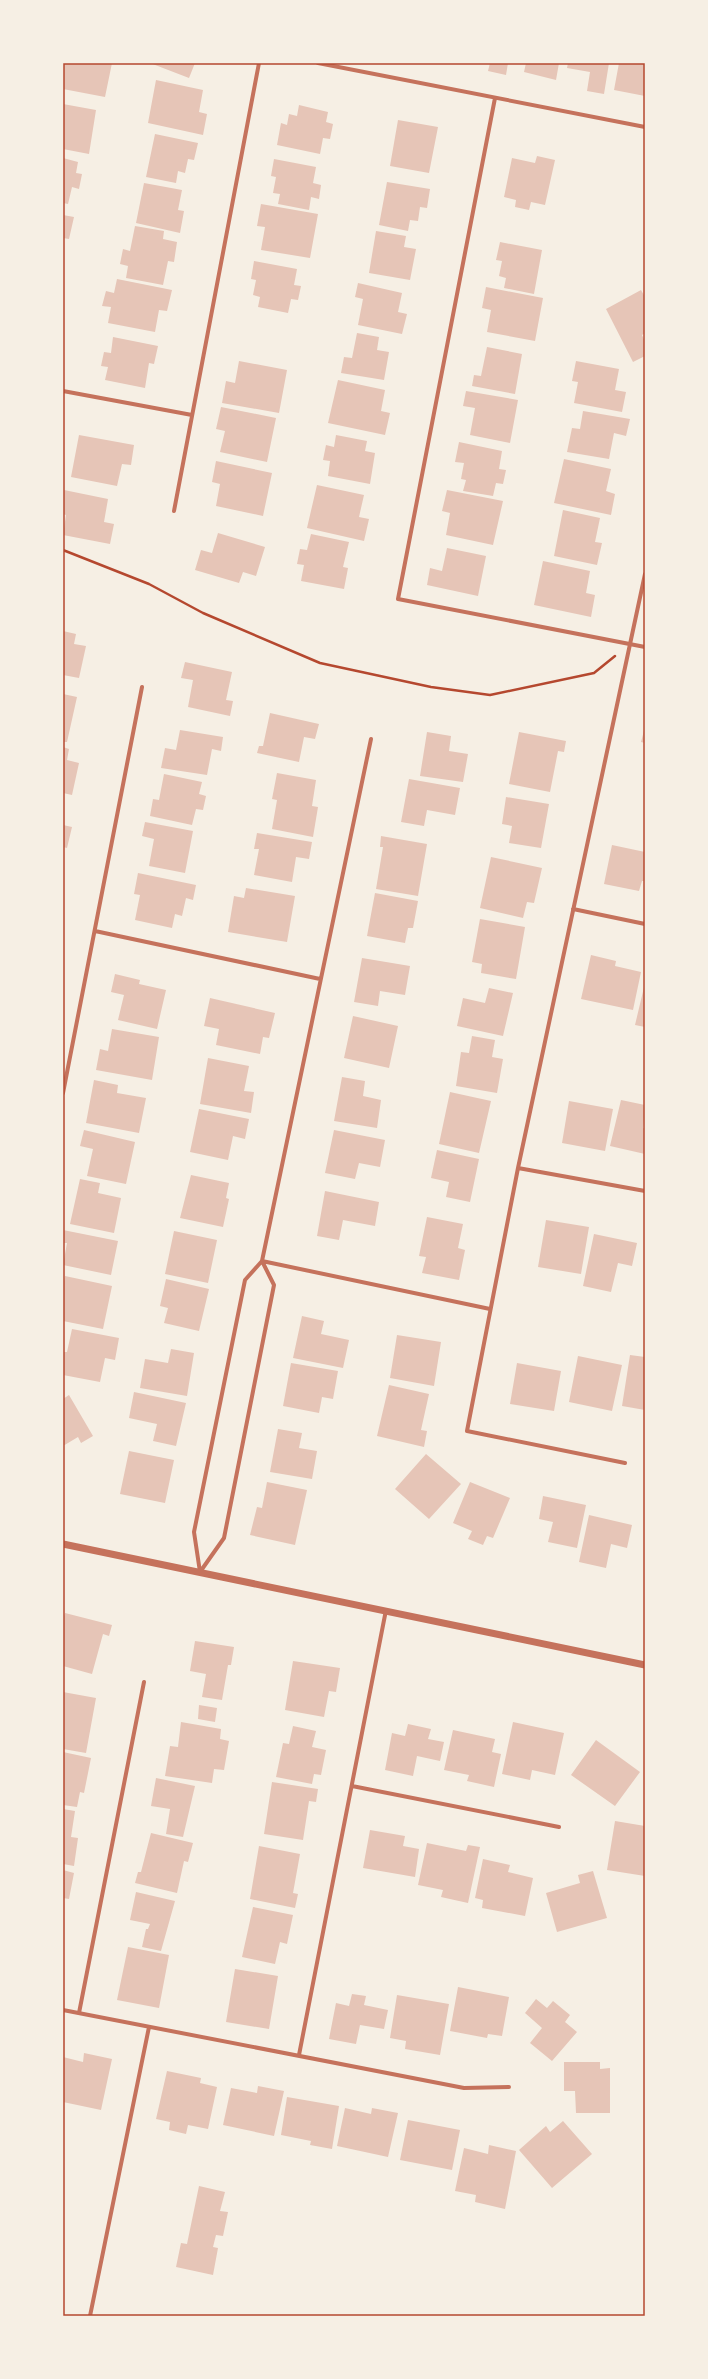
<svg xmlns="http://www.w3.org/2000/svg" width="708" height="2379" font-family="Roboto,sans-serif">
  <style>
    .building { fill: #e6c5b7 }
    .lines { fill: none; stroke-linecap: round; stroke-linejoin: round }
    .path { stroke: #b5482f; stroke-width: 2.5 }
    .minor { stroke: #c5725c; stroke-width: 4 }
    .tertiary { stroke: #c5725c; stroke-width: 7 }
    .neatline { fill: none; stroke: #b5482f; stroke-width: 1.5 }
  </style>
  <rect width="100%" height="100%" fill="#f6efe4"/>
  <path class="building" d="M63,63H112L105,97L63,89Z
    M150,63H195L189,78Z
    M490,63H508L506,75L488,71Z
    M526,63H559L556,80L524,72Z
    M568,63H609L604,94L587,91L590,72L567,68Z
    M619,63H645V96L614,90Z
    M156,80L203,90L199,112L207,114L203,135L148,123Z
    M63,104L96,110L89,154L63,149Z
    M299,105L328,112L326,122L333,124L330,139L323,138L320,154L277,145L281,123L287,125L289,114L297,116Z
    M398,120L438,127L429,173L390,166Z
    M155,134L198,143L194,160L188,159L185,173L178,171L176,183L146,177Z
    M537,156L555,160L545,205L531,202L529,210L515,207L516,200L504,197L512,158L535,163Z
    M63,158L78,162L76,173L82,174L79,189L72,187L68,204L63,203Z
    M274,159L316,167L313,183L321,185L319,199L311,197L309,210L278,204L280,194L273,193L276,177L271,176Z
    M387,182L430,189L427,208L420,207L418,221L410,220L408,231L379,225Z
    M144,183L182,190L178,210L184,211L180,233L136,223Z
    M261,204L318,214L310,258L261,250L265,227L257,226Z
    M63,215L74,217L69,239L63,238Z
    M135,226L164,231L163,239L177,242L174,262L168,261L163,285L126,278L128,266L120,264L123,249L130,251Z
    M376,231L406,236L404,247L416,249L410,280L369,273Z
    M500,242L542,250L534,294L504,288L506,278L499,276L502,261L496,260Z
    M254,261L297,269L294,285L301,286L298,300L291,299L288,313L258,307L260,297L253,295L256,280L251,279Z
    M117,279L172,290L167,311L159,310L155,332L108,323L111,307L102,306L106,291L114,293Z
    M358,283L402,293L398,312L407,314L402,334L358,325L363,299L355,297Z
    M486,287L543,298L535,341L487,332L491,310L482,308Z
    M641,290L645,297V333L642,335L645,342V356L633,362L606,309Z
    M357,333L379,337L377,350L389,352L384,380L341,373L344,357L352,358Z
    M113,337L158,346L154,364L149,363L145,388L105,380L108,367L101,366L104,352L111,353Z
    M487,347L522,354L515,394L472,386L474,375L481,376Z
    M239,361L287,370L279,413L222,403L226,381L235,383Z
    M576,361L619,369L615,390L626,392L622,412L574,403L578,382L572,381Z
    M338,380L385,390L381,411L390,413L385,435L328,423Z
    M466,391L518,400L510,443L470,435L475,408L463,406Z
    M221,407L276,418L267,462L220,452L225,431L216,429Z
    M583,411L630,419L626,436L614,433L609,459L567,452L572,428L580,429Z
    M79,435L134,445L131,465L122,464L117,486L71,477Z
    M336,435L367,441L365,451L375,453L370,484L328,476L330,461L323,460L326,445L334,447Z
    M459,442L502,451L499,469L506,470L503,484L496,483L493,496L463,491L466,480L461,479L464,463L455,462Z
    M564,459L611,469L606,491L615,494L611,515L554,503Z
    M216,461L272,473L263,516L216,506L220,484L212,482Z
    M317,485L364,495L359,517L369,519L364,541L307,528Z
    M64,490L108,499L104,522L114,524L110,544L63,535L66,515L63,514Z
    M447,490L503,501L493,545L446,535L450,513L442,511Z
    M563,510L600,518L595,542L602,543L597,565L554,556Z
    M218,533L265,547L256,576L243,572L239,583L195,570L201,550L212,553Z
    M311,534L349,542L343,567L348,568L344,589L301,581L304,565L297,564L300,549L307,550Z
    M447,548L486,556L478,596L427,585L430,568L442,571Z
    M543,561L590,571L586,593L595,595L591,617L534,605Z
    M63,631L76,634L74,644L86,646L79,678L63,675Z
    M185,662L232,672L226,700L233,701L230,716L188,707L193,680L181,678Z
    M63,694L77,697L67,742H63Z
    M270,713L319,724L315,739L304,737L299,762L257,753L259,746H263Z
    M645,727V743L641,742Z
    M180,730L223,737L221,751L212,749L207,775L161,768L165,748L176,750Z
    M427,732L451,736L449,751L468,754L463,782L420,776Z
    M519,732L566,741L564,752L558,751L550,792L509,784Z
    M63,747L69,749L67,760L79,763L72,795L63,793Z
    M277,773L316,780L312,806L318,807L313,837L272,829L277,800L272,799Z
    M164,774L202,782L199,794L206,796L203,810L196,809L192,825L150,816L153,799L159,800Z
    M409,779L460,788L455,815L427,810L424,826L401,822Z
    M506,797L549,804L541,848L509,843L512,826L502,824Z
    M145,822L193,831L185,873L149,866L154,839L142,836Z
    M63,825L72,827L67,848L63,847Z
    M257,833L312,842L309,859L296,857L292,882L254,875L259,849H254Z
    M381,836L427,844L418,896L376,889L383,847H380Z
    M612,845L645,852V881H642L639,891L604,884Z
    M491,857L542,868L534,903L527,902L523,918L480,908Z
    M138,873L196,885L193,900L186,898L182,916L175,914L172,928L135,920L140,895L134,894Z
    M246,888L295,896L287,942L228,932L234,896L244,898Z
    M375,893L418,901L413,928H408L405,943L367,936Z
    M480,919L525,927L516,979L481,973L482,964L472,962Z
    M591,955L616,961L615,966L641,972L633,1010L581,999Z
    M362,958L410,966L405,995L380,991L378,1006L354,1002Z
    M115,974L140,980L139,984L166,990L157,1029L118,1020L124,995L111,992Z
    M645,983V1027L635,1025Z
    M489,988L513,993L503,1036L457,1026L463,998L485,1003Z
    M210,998L275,1013L269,1038L263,1037L260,1054L216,1045L219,1029L204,1026Z
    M353,1016L398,1026L389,1068L344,1058Z
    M112,1029L159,1037L152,1080L96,1070L100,1049L108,1051Z
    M472,1036L495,1040L492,1057L503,1059L497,1093L456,1086L461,1052L469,1053Z
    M208,1058L249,1066L244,1091L254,1092L251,1113L200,1104Z
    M342,1077L365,1081L363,1096L381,1100L377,1128L334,1121Z
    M94,1080L118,1085L117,1093L146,1098L139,1133L86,1123Z
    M450,1092L491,1101L479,1153L439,1144Z
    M621,1100L645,1105L643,1128L645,1129V1154L610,1146Z
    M569,1101L613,1109L605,1151L562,1143Z
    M199,1109L249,1119L245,1139L233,1136L228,1160L190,1152Z
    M84,1130L135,1142L126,1184L87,1176L93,1149L80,1146Z
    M334,1130L385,1140L380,1167L359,1163L355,1179L325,1173Z
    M437,1150L479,1159L470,1202L446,1197L449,1182L431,1178Z
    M191,1175L229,1183L226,1198L229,1199L223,1227L180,1218Z
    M80,1179L100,1183L98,1193L121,1198L114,1233L70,1224Z
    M325,1191L379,1202L375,1226L343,1220L339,1240L317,1236Z
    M427,1217L463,1224L458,1248L465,1250L459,1280L422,1273L426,1257L419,1256Z
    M546,1220L589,1227L581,1274L538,1267Z
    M63,1230L118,1241L111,1275L63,1265L67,1243H63Z
    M174,1231L217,1240L208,1283L165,1274Z
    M594,1234L637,1243L632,1266L618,1263L611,1292L583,1286Z
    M65,1276L112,1286L103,1329L63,1321V1287Z
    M166,1279L209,1289L199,1331L164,1323L168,1308L160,1306Z
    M302,1316L324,1321L321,1334L349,1340L343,1368L293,1358Z
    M72,1329L119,1338L115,1360L105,1358L100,1382L63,1375V1352H67Z
    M397,1335L441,1342L434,1386L390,1378Z
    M171,1349L194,1353L187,1396L140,1388L145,1359L168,1363Z
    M630,1355L645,1357V1410L622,1406Z
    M578,1356L622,1365L612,1411L569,1402Z
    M291,1363L338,1371L333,1399L322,1397L319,1413L283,1406Z
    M517,1363L561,1371L554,1411L510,1404Z
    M389,1385L429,1394L421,1430L427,1431L424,1447L377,1436Z
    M134,1392L186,1403L176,1446L153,1441L157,1424L129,1418Z
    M69,1395L93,1436L81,1443L78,1437L63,1446V1399Z
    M278,1429L302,1433L299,1448L317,1451L312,1479L270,1472Z
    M129,1451L174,1460L165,1503L120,1494Z
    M426,1454L461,1484L429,1519L395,1489Z
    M267,1482L307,1490L295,1545L250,1535L257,1507L262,1508Z
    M470,1482L510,1498L493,1538L487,1536L483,1545L468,1539L472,1531L453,1523Z
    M543,1496L586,1505L577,1548L548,1542L553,1522L539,1519Z
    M589,1515L632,1525L627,1548L611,1544L606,1568L579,1562Z
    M65,1613L112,1625L109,1636L103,1634L92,1674L63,1666V1620Z
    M195,1641L234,1647L231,1665H228L222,1700L202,1697L206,1674L190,1671Z
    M293,1661L340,1668L336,1692L329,1691L324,1717L285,1710Z
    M63,1692L96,1698L86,1753L63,1749Z
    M199,1705L217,1708L215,1722L198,1719Z
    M181,1722L221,1729L220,1739L229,1741L224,1770L214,1769L212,1783L165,1776L170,1746L178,1747Z
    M513,1722L564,1733L555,1775L532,1770L530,1780L502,1774Z
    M408,1724L431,1729L428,1739L444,1742L440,1761L417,1756L413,1776L385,1770L392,1733L405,1736Z
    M293,1726L316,1731L312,1747L326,1750L321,1775L314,1774L312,1784L276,1777L283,1743L289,1744Z
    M453,1730L495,1739L492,1752L501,1754L494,1787L467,1781L469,1775L444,1770Z
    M596,1740L640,1772L615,1806L571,1775Z
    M63,1752L91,1758L84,1793L80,1792L77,1807L63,1805Z
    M156,1778L195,1786L183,1837L166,1834L170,1809L151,1806Z
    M272,1782L318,1789L316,1802L309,1801L303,1840L264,1834Z
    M63,1809L75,1811L71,1837L78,1838L74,1866L63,1864Z
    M615,1821L645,1826V1876L607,1870Z
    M370,1830L405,1836L403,1846L419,1849L415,1877L363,1868Z
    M151,1833L193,1843L188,1862L184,1861L177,1893L135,1883L138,1872H141Z
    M427,1843L466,1851L468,1845L480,1847L468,1903L441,1897L443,1890L418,1885Z
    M259,1846L300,1854L293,1893L298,1894L295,1908L250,1899Z
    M483,1859L510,1865L508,1872L533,1878L525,1916L482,1908L483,1900L475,1898Z
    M63,1870L74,1873L69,1899L63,1898Z
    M593,1871L607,1918L557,1932L546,1893L580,1883L578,1875Z
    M136,1892L175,1901L161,1951L142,1947L146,1929H148L150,1924L130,1920Z
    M253,1907L293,1915L287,1944L280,1942L275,1964L242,1957Z
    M128,1947L169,1955L159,2008L117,2000Z
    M235,1969L278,1976L269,2029L226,2022Z
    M458,1987L509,1997L502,2036L488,2034L487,2038L450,2031Z
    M352,1994L366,1996L364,2005L388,2010L384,2029L360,2025L356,2044L329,2039L336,2003L349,2006Z
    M397,1995L449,2004L440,2055L405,2049L406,2041L390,2038Z
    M536,1999L547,2008L553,2001L570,2015L565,2022L577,2032L552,2061L530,2043L542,2028L525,2013Z
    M84,2053L112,2059L101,2110L63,2102V2057L83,2062Z
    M564,2062H600V2069L610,2068V2113H576L575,2091H564Z
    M167,2071L201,2078L200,2083L217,2087L208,2129L188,2125L186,2134L169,2130L170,2122L156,2119Z
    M258,2086L284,2091L274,2136L223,2125L231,2088L257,2093Z
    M287,2097L339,2106L332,2149L310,2145L311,2141L281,2135Z
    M345,2108L371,2114L372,2108L398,2113L388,2157L337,2146Z
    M408,2120L460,2130L452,2170L400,2160Z
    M563,2121L592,2154L552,2188L519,2150L546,2126L550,2132Z
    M489,2145L516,2151L505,2209L475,2202L476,2195L455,2191L464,2148L488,2154Z
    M199,2186L225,2192L220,2211L228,2212L223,2236L216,2235L213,2247L218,2248L213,2275L176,2267L181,2243L187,2244Z"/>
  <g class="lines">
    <path class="path" d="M63,550L149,584L203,613L320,663L431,687L490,695L594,673L615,656"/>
    <path class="minor" d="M318,63L645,127
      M495,98L398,599L645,647
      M63,391L192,415
      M174,511L259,63
      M573,909L645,924
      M95,931L320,979
      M63,1093L142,687
      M518,1168L645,1191
      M262,1261L490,1309
      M625,1463L467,1431L518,1168L645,574
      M200,1572L194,1532L245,1280L262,1261L371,739
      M200,1572L224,1538L274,1285L262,1261
      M352,1786L559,1827
      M63,2010L464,2088L509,2087
      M79,2013L144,1682
      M299,2055L386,1610
      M90,2316L149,2027"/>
    <path class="tertiary" d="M63,1544L645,1665"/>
  </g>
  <rect width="708" height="2379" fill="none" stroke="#f6efe4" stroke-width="128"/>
  <rect x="64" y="64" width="580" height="2251" class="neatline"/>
</svg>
